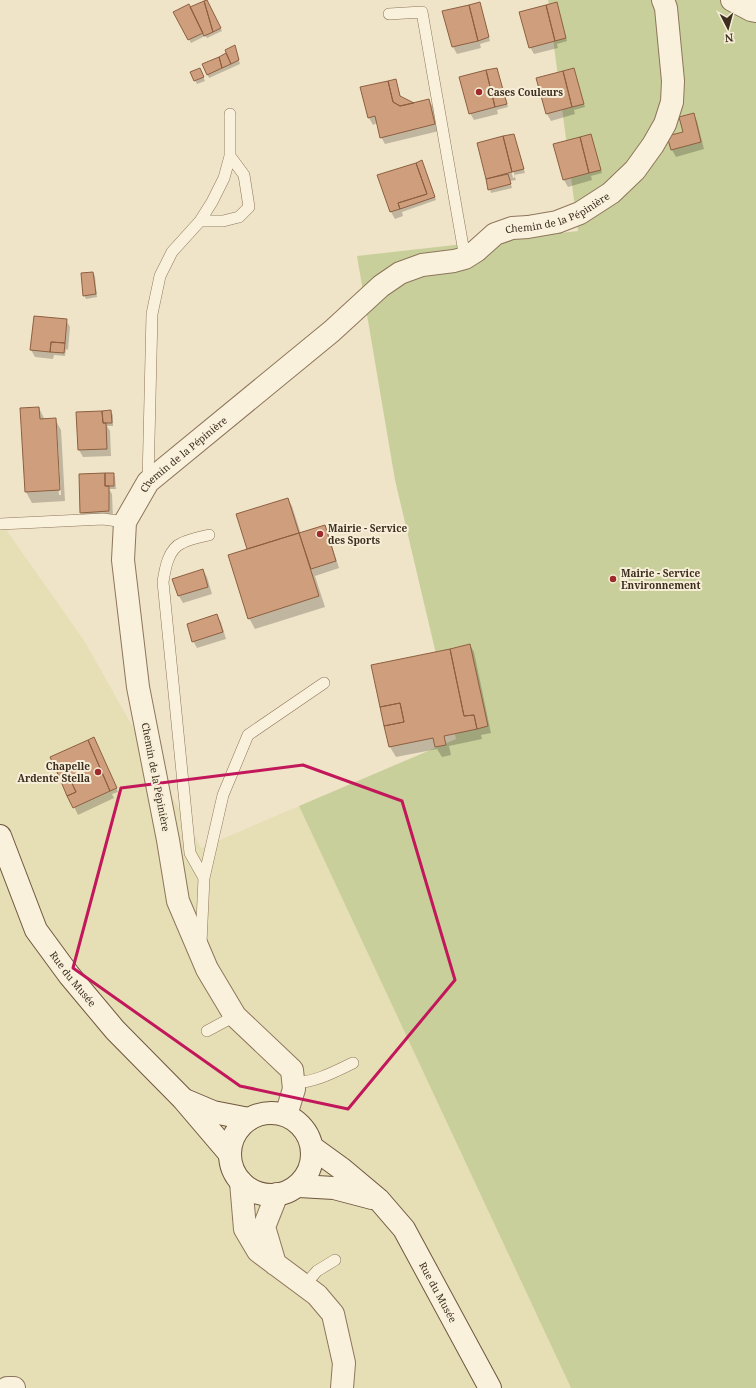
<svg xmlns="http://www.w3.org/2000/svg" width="756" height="1388" font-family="'Noto Serif',serif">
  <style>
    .farmland { fill: #e6deb5 }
    .green { fill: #c9cf9b }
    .shadow { fill: #0003; fill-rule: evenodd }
    .building { fill: #cf9f7d; stroke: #8d5f41 }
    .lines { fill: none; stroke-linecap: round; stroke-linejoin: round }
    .service-casing { stroke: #8d765c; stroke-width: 12 }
    .minor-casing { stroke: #8d765c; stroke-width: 24 }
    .tertiary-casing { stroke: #8d765c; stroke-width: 24 }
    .secondary-casing { stroke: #6f573f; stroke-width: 24 }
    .service { stroke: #faf1dc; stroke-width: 11 }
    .minor { stroke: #faf1dc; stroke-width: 22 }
    .tertiary { stroke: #faf1dc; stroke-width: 22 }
    .secondary { stroke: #faf1dc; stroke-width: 22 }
    .marked { fill: none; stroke: #c2185b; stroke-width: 3; stroke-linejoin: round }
    .poi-dot { fill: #9e2a2b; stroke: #f7eed8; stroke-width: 1.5 }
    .labels { text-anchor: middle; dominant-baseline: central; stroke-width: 4; stroke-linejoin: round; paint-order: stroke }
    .poi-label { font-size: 10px; font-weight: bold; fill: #3d2e20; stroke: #f7eed8; text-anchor: start }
    .street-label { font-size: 10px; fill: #3d2e20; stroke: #f7eed8 }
  </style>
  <rect width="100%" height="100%" fill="#f0e4c8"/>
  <path class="farmland" d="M0,521L85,642L201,848L299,806L571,1388H0Z"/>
  <path class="green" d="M548,0H756V1388H571L299,806L456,739L395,480L357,256L578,231Z"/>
  <path class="shadow" d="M207,0L222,31L207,38L205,36L191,43L175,12L190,9Z
    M480,3L490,41L480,44L481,48L457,54L453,47L444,12Z
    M556,3L567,41L557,44L558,48L534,54L530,47Z
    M236,50L240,64L209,78L203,64Z
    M497,69L508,107L497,110L498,114L474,120L470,113Z
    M573,69L585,107L574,110L575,114L551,121L547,114Z
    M191,72H201L205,81L197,84Z
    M396,80L401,98L414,104L429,100L433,107L439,131L385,144L381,137L377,123L373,125L369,118Z
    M693,114L697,121L704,149L676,157L672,150L685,133Z
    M514,135L525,173L514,175L516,180L510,181L512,188L491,193L478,144ZM504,144H506L515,177L513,178Z
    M591,135L602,173L591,176L592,180L568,187L564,180Z
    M422,161L436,200L402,212L403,216L395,219L391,212L378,176Z
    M93,273L95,276L97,297L86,299L84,295Z
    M66,320L70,327L68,350L66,349L65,356L54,355L53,359L35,357L31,350Z
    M39,408L45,420L55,419L61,430L65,501L32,503L26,492L22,409ZM55,429H57L61,495H59Z
    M111,412L113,415V426H107L110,431L111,456L83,457L79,450Z
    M113,474L115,477L116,489H109L112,494L113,518L85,519L81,512Z
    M288,499L292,506L301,534L324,526L328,533L339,568L315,576L325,607L255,629L249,618V550L238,515Z
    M203,570L207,577L212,594L183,603L179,596L173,579Z
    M217,615L221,622L226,639L197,648L193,641Z
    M470,645L474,652L491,733L481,735L482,739L449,746L451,755L442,757L437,749L396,757L390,747Z
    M96,742L118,792L112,794L114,798L78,815L51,758Z"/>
  <path class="building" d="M207,0L221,28L213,32L204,1Z
    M204,1L213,32L204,36L190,7Z
    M480,2L489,37L478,41L469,5Z
    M557,2L566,38L555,41L546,5Z
    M189,4L203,33L188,40L173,12Z
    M469,5L478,41L452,47L442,11Z
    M546,5L555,41L529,48L519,12Z
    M235,45L239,60L231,64L225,50Z
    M226,53L231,64L222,68L219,57Z
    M219,57L222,68L207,75L202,64Z
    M200,68L204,77L194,81L190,72Z
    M497,68L507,104L495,107L486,70Z
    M574,68L584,104L572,107L563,71Z
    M486,70L495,107L469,114L459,77Z
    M563,71L572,107L546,114L536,78Z
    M396,79L400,96L414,103L400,106L393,102L388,81Z
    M388,81L393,102L400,106L429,99L435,124L380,138L375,116L368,118L360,87Z
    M694,113L701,142L671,150L667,136L683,132L679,117Z
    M514,134L524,169L512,172L503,136Z
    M591,134L601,170L589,173L580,137Z
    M503,136L512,172L486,179L477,143Z
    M580,137L589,173L563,180L553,144Z
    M422,160L435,197L400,209L398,203L427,194L416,163Z
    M416,163L427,194L398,203L400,209L390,212L377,175Z
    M508,174L511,184L488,190L486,179Z
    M93,272L96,294L83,296L81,273Z
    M34,316L67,319L65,343L51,342L50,352L30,350Z
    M51,342L65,343L64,353L50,352Z
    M39,407L40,419L56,418L60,490L25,492L20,408Z
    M111,410L112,423H103L102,411Z
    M102,411L103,423H106L107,449L78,450L76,412Z
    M105,473H114V486H105Z
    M105,473V486H109V511L80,513L79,474Z
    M288,498L299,533L247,549L236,514Z
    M325,525L336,561L311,569L299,533Z
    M299,533L319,596L248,619L228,555Z
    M203,569L208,587L178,596L172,579Z
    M217,614L223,632L192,642L187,624Z
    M470,644L488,726L477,729L474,715L464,716L450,649Z
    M450,649L464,716L474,715L477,729L444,736L446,745L435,747L433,738L389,747L384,726L404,722L400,703L380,707L371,665Z
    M400,703L404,722L384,726L380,707Z
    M94,737L117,788L110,791L88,740Z
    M88,740L110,791L73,808L67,796L76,792L65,768L57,772L50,757Z
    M65,768L76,792L67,796L57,772Z"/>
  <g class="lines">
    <defs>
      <path id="service" d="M389,14L422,12L465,258
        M200,221H223L239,217L249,207L244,175L230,156
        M148,481L152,314L160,276L172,252L200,221L212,202L224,178L230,156V114
        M0,524L103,519L125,522
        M204,878L190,853L163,582C165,569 168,549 182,543C190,539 200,537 209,535
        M201,943L204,878L223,795L248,735L324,683
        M207,1031L235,1016
        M294,1083C316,1082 334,1072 353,1063
        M304,1286L317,1271L335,1260"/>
      <g id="minor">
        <path d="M732,0L751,10L756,11"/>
        <path id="s1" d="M286,1115L294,1089L292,1070L235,1016L207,969L178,901L168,840L138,687L123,560L125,522L148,482L332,331L381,286L400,273L422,265L454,261L465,258L476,251L495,234L512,228L528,227L557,222L580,213L611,193L635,170L653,145L665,124L672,102L673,81L666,8L663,0"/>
      </g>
      <path id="tertiary" d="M241,1182L245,1229L258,1251L317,1295L333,1314L344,1363L342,1388
        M275,1264L264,1227L277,1194
        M7,1388H14"/>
      <g id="secondary">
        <path id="s2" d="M0,836L36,930L69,975L115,1030L183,1099L229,1153"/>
        <path d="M187,1101L213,1112L249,1119"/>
        <circle cx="271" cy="1154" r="41"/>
        <path id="s3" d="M313,1148L342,1169L379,1200L404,1229L490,1388"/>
        <path d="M299,1186L334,1188L372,1198"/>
      </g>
    </defs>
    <use href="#service" class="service-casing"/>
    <use href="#minor" class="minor-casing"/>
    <use href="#tertiary" class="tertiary-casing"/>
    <use href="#secondary" class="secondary-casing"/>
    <use href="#service" class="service"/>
    <use href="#minor" class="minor"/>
    <use href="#tertiary" class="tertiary"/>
    <use href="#secondary" class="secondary"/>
  </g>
  <path class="marked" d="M303,765L402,801L455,980L348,1109L240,1086L73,968L121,788Z"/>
  <g class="poi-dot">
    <circle cx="479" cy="92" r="4"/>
    <circle cx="320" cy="534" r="4"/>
    <circle cx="613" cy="579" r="4"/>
    <circle cx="98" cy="772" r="4"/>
  </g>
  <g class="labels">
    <g class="poi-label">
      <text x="487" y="92">Cases Couleurs</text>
      <text x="328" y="528">Mairie - Service<tspan x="328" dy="12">des Sports</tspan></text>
      <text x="621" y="573">Mairie - Service<tspan x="621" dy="12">Environnement</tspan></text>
      <text x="90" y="766" text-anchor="end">Chapelle<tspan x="90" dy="12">Ardente Stella</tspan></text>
    </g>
    <g class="street-label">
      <text stroke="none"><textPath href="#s1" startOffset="1183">Chemin de la Pépinière</textPath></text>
      <text stroke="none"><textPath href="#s1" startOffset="728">Chemin de la Pépinière</textPath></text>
      <text transform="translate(156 777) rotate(79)">Chemin de la Pépinière</text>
      <text stroke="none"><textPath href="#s2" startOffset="162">Rue du Musée</textPath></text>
      <text stroke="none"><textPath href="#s3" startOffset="194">Rue du Musée</textPath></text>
    </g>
  </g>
  <g transform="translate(728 28) rotate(174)" stroke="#f7eed8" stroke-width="3" paint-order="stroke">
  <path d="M0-3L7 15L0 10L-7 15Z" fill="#3d2e20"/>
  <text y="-6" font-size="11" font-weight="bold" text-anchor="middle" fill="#3d2e20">N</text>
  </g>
</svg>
